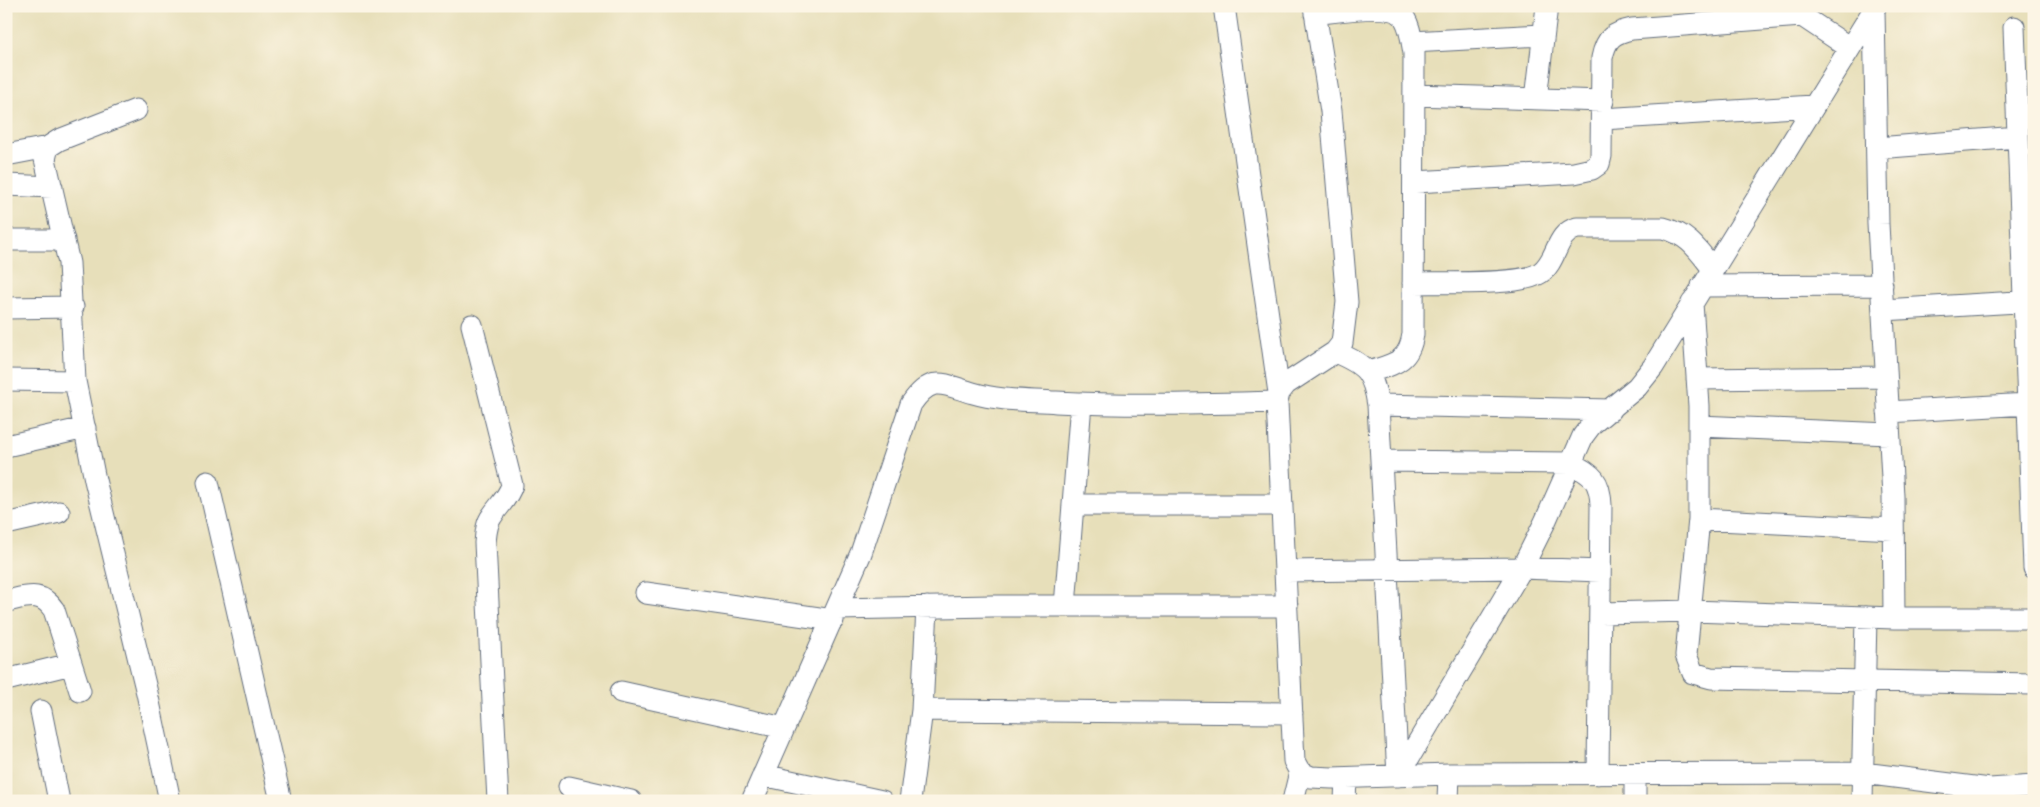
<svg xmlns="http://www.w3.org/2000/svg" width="2040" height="807" font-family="Mali,sans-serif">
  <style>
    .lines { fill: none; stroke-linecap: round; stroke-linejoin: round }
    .minor-casing { stroke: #626d7e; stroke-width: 23 }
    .minor { stroke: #fff; stroke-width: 21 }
  </style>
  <rect width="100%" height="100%" fill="#fcf5e5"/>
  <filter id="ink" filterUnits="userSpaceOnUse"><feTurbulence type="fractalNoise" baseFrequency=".02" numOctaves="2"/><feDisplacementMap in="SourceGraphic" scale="10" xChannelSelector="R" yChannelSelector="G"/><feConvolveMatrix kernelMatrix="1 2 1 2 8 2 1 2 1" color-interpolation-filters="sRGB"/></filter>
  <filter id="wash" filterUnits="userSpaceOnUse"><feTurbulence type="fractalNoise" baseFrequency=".0096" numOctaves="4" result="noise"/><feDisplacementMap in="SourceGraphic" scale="20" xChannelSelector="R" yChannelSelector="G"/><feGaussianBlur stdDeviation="1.12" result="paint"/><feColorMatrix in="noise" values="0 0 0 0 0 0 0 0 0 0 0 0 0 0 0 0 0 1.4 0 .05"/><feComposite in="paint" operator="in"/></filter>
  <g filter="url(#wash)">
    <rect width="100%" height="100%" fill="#e7dfba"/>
  </g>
  <g filter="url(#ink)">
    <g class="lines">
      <defs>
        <path id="minor" d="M1224,6L1279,393
          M1314,6L1331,111L1347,302L1342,343L1335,352L1286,384L1279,393L1277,402L1294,761L1300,772L1311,777L1332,778L1449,774L1863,773L1990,789L2034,786
          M1874,10L1878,224L1893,496L1894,618
          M1315,14C1335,12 1395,0 1405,19C1411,29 1412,43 1414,53L1413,334C1409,363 1393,364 1369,372
          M2014,27L2034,568
          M1412,42L1543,35
          M1415,95L1603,101
          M1536,99L1547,6
          M136,110L59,140L48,147L45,159L69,263L75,381L95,480L147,693L170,801
          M1602,119L1814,106
          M1877,148L2018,137
          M6,155L48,147
          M1415,182L1574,173L1592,169L1599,164L1601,156L1602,58C1606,38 1613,33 1632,29L1802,16L1850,48
          M6,185L52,187
          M6,240H64
          M1413,283C1440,282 1521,286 1540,273C1558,261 1555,233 1577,228H1663C1688,234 1698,250 1713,269
          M1702,286L1882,285
          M1692,303L1699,406V519L1686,655L1693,673L1711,678L2034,684
          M6,308L73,307
          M1883,310L2034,301
          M472,325L512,485C508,498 499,505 492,516C486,524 486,534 485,543L498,801
          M1335,352C1366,365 1373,372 1378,405L1398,776
          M1697,379L1886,377
          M6,380L75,381
          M1378,405L1611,410
          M1888,412L2028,404
          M1699,426L1889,434
          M6,446L85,428
          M1381,461L1571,463C1592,475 1600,479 1601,505L1598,774
          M208,482L281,801
          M1073,505H1282
          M1699,519L1893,529
          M6,524L59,512
          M1285,571L1522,568L1600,571
          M646,593L833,620
          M6,601C27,597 41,590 54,610L80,691
          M1065,606L1081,403
          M837,609L992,606H1287
          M1600,613L1692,611L1894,618H2034
          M6,680L71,664
          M621,692L784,728
          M922,710L1292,713
          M41,711L59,801
          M763,775L882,801
          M1398,776L1522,568L1545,522L1583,436L1592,424L1637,387L1653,367L1876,6
          M569,787L631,801
          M752,801L861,553L911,404C932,374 942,384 973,393C1000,401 1028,400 1056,402C1130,406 1203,404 1277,402
          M910,801L922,710L927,607
          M1293,801L1300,772
          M1345,801L1346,778
          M1448,801L1449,774
          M1635,801V774
          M1862,801L1866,617"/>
      </defs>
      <use href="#minor" class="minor-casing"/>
      <use href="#minor" class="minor"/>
    </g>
  </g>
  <rect width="2040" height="807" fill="none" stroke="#fcf5e5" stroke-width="25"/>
</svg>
